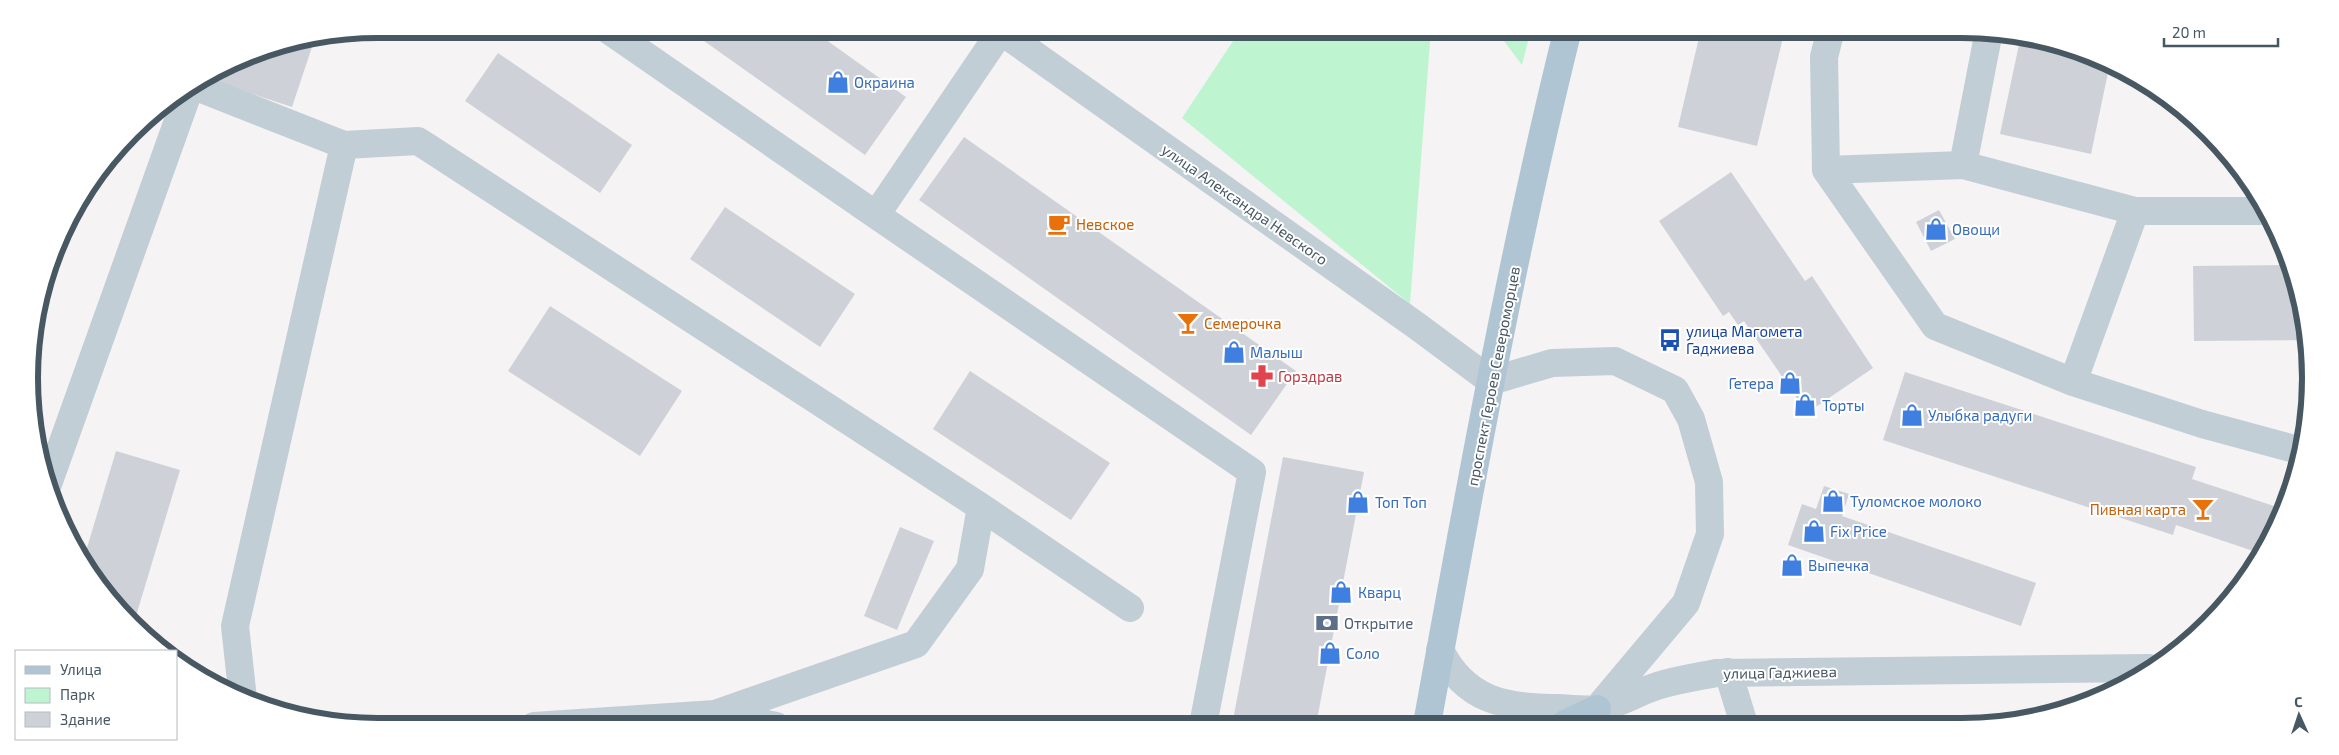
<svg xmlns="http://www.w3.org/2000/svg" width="2339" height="755" font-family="'Exo 2',sans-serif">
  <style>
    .green { fill: #bef5d0 }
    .building { fill: #ced2d8 }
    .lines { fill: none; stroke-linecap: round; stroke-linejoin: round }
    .minor { stroke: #c2ced5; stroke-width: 28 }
    .major { stroke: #b0c5d4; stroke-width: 28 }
    .labels { text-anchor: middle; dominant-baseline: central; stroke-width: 4; stroke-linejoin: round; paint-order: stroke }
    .shop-label { font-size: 15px; fill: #366cbe; stroke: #fff; text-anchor: start }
    .street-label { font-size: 15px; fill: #485863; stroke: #fff }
    .food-label { font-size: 15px; fill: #c56008; stroke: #fff; text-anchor: start }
    .transit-label { font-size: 15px; fill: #164399; stroke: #fff; text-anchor: start }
    .health-label { font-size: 15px; fill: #be3a42; stroke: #fff; text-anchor: start }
    .service-label { font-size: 15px; fill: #4e5e75; stroke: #fff; text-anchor: start }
    .rim { fill: none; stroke: #485863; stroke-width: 6 }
  </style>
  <rect width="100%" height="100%" fill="#f5f3f3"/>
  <path class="green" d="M1241,29H1431L1410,304L1182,118Z
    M1495,29H1531L1522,65Z"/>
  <path class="building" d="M702,29H811L906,97L865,155L697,36Z
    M1701,29H1785L1757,146L1678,127Z
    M310,35H316L292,107L219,83L225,68L244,55Z
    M2021,35L2095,55L2110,63L2091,154L2000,134Z
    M498,53L632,145L600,193L465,101Z
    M964,137L1296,371L1251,435L919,200Z
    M1731,172L1805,281L1812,276L1873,368L1807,413L1744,321L1738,325L1729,312L1723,316L1659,221Z
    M725,207L855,294L820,347L690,259Z
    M1939,210L1955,239L1931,251L1916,222Z
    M2290,265L2304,310L2307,340L2194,341L2193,266Z
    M550,306L682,391L640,456L508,371Z
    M970,371L1110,463L1071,520L933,429Z
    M1905,372L2196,467L2192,479L2280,508L2263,552L2262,554L2176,525L2173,535L1883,440Z
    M116,451L180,470L133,626L88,571L83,561Z
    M1283,457L1364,472L1316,725H1232Z
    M1824,486L1849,494L1842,516L2036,583L2021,626L1788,545L1802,504L1816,509Z
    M900,527L934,541L897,630L864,616Z"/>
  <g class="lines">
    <path class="minor" d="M607,29L876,215
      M998,29L1417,326L1491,381L1552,363L1615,361L1675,390L1691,419L1709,482L1710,534L1686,603L1597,709
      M1831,29L1824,57L1826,170L1935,326L2073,382L2202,424L2302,451
      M1001,31L876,215L1252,472L1203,725
      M1989,31L1963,165L2135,211H2266
      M194,86L344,145L418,141L981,507L1130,608
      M1826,170L1963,165
      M2073,382L2135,211
      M48,484L189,90
      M1440,650C1465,701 1506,708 1558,708C1570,709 1584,710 1596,709C1615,706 1638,692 1657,686C1676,680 1697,677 1716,673L2149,668
      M1728,672L1744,724
      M243,699L235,626L344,145
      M717,714L776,726
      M534,726L715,714L916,644L970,569L981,507"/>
    <path class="major" d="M1427,724C1469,492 1511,258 1568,29
      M1565,724L1597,709"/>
  </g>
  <defs>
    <symbol id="shop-bare" viewBox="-9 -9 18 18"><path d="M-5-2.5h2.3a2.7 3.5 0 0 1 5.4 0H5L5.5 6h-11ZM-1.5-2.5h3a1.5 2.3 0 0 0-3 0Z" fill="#3f7fe0" stroke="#fff" stroke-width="2.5" paint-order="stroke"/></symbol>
    <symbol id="cafe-bare" viewBox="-9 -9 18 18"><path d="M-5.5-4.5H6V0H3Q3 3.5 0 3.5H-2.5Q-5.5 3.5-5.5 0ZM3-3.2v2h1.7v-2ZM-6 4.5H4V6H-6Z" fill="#e8710a" stroke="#fff" stroke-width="2.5" paint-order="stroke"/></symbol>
    <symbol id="bar-bare" viewBox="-9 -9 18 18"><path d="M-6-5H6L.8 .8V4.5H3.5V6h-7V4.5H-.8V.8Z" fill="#e8710a" stroke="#fff" stroke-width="2.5" paint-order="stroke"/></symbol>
    <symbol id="bus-bare" viewBox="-9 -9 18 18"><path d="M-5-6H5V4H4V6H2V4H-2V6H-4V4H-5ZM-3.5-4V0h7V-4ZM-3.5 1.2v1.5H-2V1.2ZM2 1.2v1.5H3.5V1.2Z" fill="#1a4fb4" stroke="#fff" stroke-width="2.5" paint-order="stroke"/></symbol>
    <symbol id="pharmacy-bare" viewBox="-9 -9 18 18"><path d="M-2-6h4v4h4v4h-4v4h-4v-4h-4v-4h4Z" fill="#e0444e" stroke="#fff" stroke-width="2.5" paint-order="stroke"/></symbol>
    <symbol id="bank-bare" viewBox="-9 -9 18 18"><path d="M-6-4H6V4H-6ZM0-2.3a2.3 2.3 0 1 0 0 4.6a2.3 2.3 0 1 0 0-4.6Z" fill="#5c6f8a" stroke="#fff" stroke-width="2.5" paint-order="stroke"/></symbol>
  </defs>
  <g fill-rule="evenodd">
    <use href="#shop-bare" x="822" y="66" width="32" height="32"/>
    <use href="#cafe-bare" x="1043" y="208" width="32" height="32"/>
    <use href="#shop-bare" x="1920" y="213" width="32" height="32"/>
    <use href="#bar-bare" x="1172" y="307" width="32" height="32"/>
    <use href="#bus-bare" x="1654" y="324" width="32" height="32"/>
    <use href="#shop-bare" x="1218" y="336" width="32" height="32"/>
    <use href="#pharmacy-bare" x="1246" y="360" width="32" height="32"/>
    <use href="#shop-bare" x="1774" y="367" width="32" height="32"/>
    <use href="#shop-bare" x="1789" y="389" width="32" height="32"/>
    <use href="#shop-bare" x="1896" y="399" width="32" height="32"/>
    <use href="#shop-bare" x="1817" y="485" width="32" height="32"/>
    <use href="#shop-bare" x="1342" y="486" width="32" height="32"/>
    <use href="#bar-bare" x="2187" y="493" width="32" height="32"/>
    <use href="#shop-bare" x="1798" y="515" width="32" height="32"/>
    <use href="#shop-bare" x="1776" y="549" width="32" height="32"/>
    <use href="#shop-bare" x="1325" y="576" width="32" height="32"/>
    <use href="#bank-bare" x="1311" y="607" width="32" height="32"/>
    <use href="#shop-bare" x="1314" y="637" width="32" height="32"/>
  </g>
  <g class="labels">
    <g class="shop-label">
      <text x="854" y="82">Окраина</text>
      <text x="1952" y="229">Овощи</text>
      <text x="1250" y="352">Малыш</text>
      <text x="1774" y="383" text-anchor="end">Гетера</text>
      <text x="1822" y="405">Торты</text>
      <text x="1928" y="415">Улыбка радуги</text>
      <text x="1850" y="501">Туломское молоко</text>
      <text x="1375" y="502">Топ Топ</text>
      <text x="1830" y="531">Fix Price</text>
      <text x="1808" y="565">Выпечка</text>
      <text x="1358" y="592">Кварц</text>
      <text x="1346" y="653">Соло</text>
    </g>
    <g class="street-label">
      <text transform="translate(1245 204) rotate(35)">улица Александра Невского</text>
      <text transform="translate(1493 376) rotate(-79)">проспект Героев Североморцев</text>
      <text transform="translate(1780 672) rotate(-1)">улица Гаджиева</text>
    </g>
    <g class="food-label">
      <text x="1076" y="224">Невское</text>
      <text x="1204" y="323">Семерочка</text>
      <text x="2186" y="509" text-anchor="end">Пивная карта</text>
    </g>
    <g class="transit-label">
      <text x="1686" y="331">улица Магомета<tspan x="1686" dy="17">Гаджиева</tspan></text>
    </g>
    <g class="health-label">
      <text x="1278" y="376">Горздрав</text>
    </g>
    <g class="service-label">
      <text x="1344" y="623">Открытие</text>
    </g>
  </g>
  <path d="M0 0H2339V755H0ZM378 38H1962A340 340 0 0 1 2302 378V378A340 340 0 0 1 1962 718H378A340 340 0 0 1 38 378V378A340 340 0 0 1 378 38Z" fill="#fff" fill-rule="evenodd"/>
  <path class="rim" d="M378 38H1962A340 340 0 0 1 2302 378V378A340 340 0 0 1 1962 718H378A340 340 0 0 1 38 378V378A340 340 0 0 1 378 38Z"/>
  <rect x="15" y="650" width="162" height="90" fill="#ffffff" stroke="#b6bcc1"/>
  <rect x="25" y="666" width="25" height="8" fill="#b0c5d4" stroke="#b6bcc1"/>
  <text x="60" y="675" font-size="15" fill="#485863">Улица</text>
  <rect x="25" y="688" width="25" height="15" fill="#bef5d0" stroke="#b6bcc1"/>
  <text x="60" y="700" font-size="15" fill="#485863">Парк</text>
  <rect x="25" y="712" width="25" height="15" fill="#ced2d8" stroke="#b6bcc1"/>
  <text x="60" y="725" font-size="15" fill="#485863">Здание</text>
  <g transform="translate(2299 715) rotate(357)" stroke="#ffffff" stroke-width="4" paint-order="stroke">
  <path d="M0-4L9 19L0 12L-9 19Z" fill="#485863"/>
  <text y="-8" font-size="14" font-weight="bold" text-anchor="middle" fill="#485863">С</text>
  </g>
  <path d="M2164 38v8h114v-8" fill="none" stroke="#485863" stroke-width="2.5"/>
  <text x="2172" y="38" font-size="15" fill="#485863" stroke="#ffffff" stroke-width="4" paint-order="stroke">20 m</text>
</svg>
